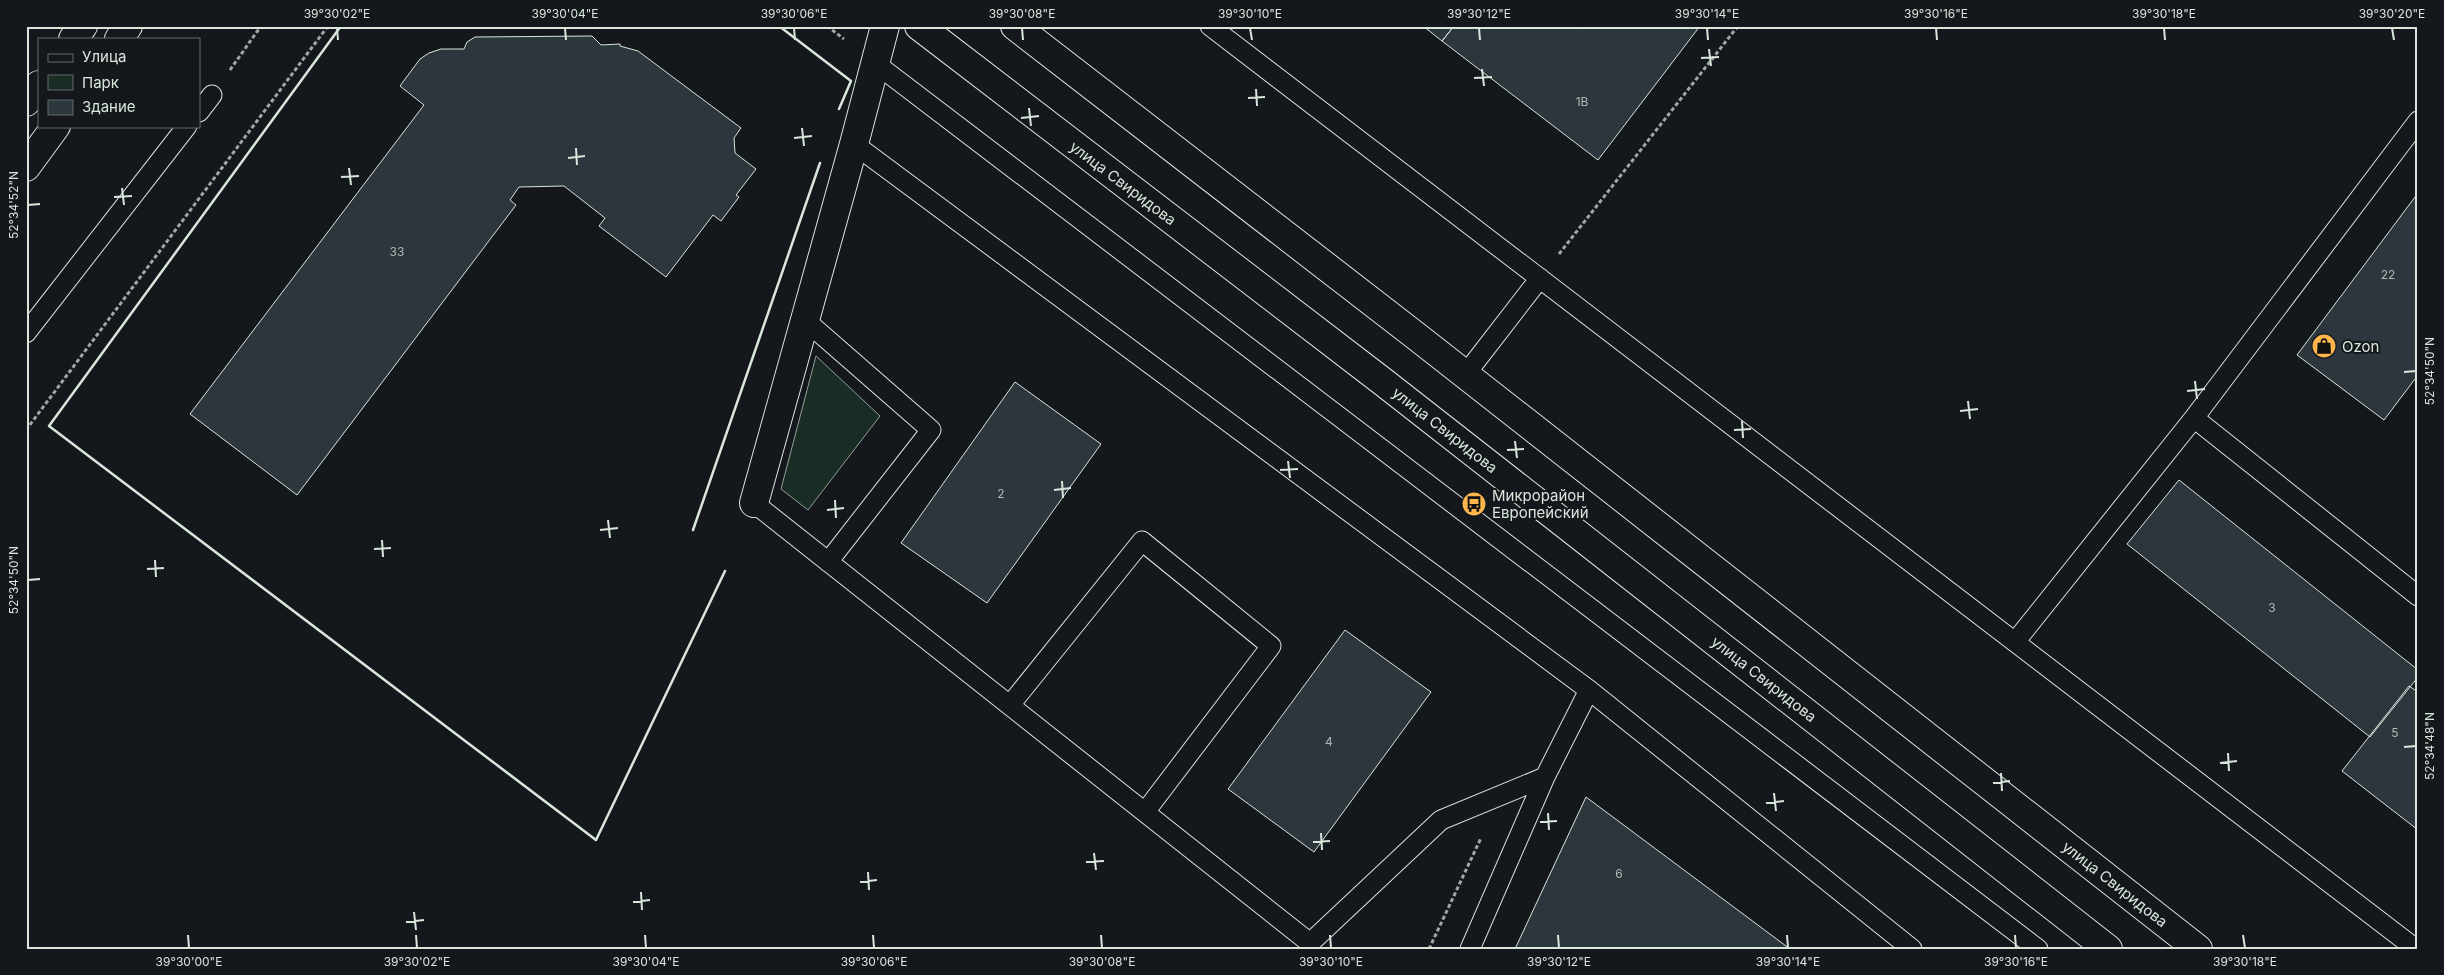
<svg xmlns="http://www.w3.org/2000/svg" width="2444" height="975" font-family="Inter,sans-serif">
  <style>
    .green { fill: #1a2d24; stroke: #939e99 }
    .building { fill: #2c363c; stroke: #d8e6dc }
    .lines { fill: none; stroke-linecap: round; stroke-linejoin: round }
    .lane-casing { stroke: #d8e6dc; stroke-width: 21 }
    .street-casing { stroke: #d8e6dc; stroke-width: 30 }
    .secondary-casing { stroke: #d8e6dc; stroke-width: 30 }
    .path { stroke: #9da8a2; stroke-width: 3; stroke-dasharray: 4 2.5; stroke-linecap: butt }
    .lane { stroke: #14181c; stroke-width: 19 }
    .street { stroke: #14181c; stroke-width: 28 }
    .secondary { stroke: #14181c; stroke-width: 28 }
    .wall { stroke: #d8e6dc; stroke-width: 2.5 }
    .ticks { fill: none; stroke: #d8e6dc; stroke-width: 2 }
    .labels { text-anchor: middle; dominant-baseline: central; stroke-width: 4; stroke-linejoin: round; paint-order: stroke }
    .number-label { font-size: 12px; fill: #adbab4 }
    .street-label { font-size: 15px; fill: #d8e6dc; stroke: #14181c }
    .poi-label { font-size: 15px; fill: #d8e6dc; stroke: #14181c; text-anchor: start }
    .neatline { fill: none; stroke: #d8e6dc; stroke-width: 2 }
    .ticks-label { font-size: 12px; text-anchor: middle; fill: #d8e6dc }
  </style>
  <rect width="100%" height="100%" fill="#14181c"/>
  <path class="green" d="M816,356L880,416L808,510L781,489Z"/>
  <path class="building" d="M1423,26H1454L1442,41Z
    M1454,26H1577L1581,29L1583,26H1700L1598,160L1442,41Z
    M592,36L601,45L620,44V46L638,51L741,128L734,138L735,153L756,169L736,195L739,197L721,221L713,215L666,277L599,226L605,218L564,186L519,187L510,200L516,205L297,495L190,414L424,105L400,86L420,59L429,53L441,49H464L467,42L475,37Z
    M2418,193V375L2384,420L2297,355Z
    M1015,382L1101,444L987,603L901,543Z
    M2179,480L2418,670V677L2370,737L2127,544Z
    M1345,630L1431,692L1314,852L1228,789Z
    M2409,686L2418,692V830L2342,771Z
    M1586,797L1790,949H1515Z"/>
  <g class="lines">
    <defs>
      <path id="lane" d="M1210,26L2416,949
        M875,63L2038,949
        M199,112L212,95
        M2418,121L2194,418L2418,596
        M854,144L1589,690L1912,949
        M805,320L931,430L828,562
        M26,333L187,126
        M1465,375L1540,278
        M754,503L1310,943L1441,820L1545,777
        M2015,642L2194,418
        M1010,705L1142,541L1271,646L1145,812
        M1470,949L1545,777L1589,690"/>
      <path id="street" d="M754,503L854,144L885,26"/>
      <path id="secondary" d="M919,26L1382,381L2108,949
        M1015,26L1416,336L2198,949
        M73,39L83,26
        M119,39L128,26
        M26,102L39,85
        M26,167L56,126"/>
    </defs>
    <use href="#lane" class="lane-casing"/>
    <use href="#street" class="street-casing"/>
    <use href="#secondary" class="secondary-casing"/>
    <path class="path" d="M827,26L844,39
      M230,70L261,26
      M1559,254L1738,26
      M26,430L328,26
      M1429,949L1481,838"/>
    <use href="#lane" class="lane"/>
    <use href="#street" class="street"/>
    <use href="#secondary" class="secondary"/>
    <path class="wall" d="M341,26L49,426L596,840L725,571
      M779,26L851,81L839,109
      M693,530L820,163"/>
  </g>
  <path class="ticks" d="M337,28L338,40M565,28L566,40M794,28L795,40M1022,28L1023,40M1250,28L1252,40M1479,28L1480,40M1707,28L1708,40M1936,28L1937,40M2164,28L2165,40M2392,28L2394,40M1709,49L1711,66M1701,58L1719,57M1482,69L1484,86M1474,78L1492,77M1256,89L1257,106M1248,98L1265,97M1029,108L1031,126M1021,118L1039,116M802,128L804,146M794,138L812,136M576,148L577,165M568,158L585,156M349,168L351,185M341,177L359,176M122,188L124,205M114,197L132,196M28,205L40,204M2404,372L2416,371M2195,381L2197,399M2187,391L2205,389M1968,401L1970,419M1960,411L1978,409M1742,421L1743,438M1734,430L1751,429M1515,441L1517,458M1507,450L1524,449M1288,461L1290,478M1280,470L1298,469M1062,481L1063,498M1054,490L1071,488M835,500L836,518M827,510L844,508M608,520L610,538M600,530L618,528M382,540L383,557M374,549L391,548M155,560L156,577M147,569L164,568M28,580L40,579M2404,747L2416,746M2228,753L2229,771M2220,763L2237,761M2001,773L2002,791M1993,783L2010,781M1774,793L1776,811M1766,803L1784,801M1548,813L1549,830M1540,822L1557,821M1321,833L1322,850M1313,842L1330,841M1094,853L1096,870M1086,862L1104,861M868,872L869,890M860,882L877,880M641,892L642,910M633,902L650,900M414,912L416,930M406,922L424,920M188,935L189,948M416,935L417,948M645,935L646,948M873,935L874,948M1101,935L1102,948M1330,935L1331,948M1558,935L1559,948M1787,935L1788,948M2015,935L2016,948M2243,935L2245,948"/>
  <defs>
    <symbol id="shop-disc" viewBox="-11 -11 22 22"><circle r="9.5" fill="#ffb74d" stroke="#14181c"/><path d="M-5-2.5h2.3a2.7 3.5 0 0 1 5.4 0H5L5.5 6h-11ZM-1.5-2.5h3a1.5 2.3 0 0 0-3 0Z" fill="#111"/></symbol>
    <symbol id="bus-disc" viewBox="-11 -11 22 22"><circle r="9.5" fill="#ffb74d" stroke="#14181c"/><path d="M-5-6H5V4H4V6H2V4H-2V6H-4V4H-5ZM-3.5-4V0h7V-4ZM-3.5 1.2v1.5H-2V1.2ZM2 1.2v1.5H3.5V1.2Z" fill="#111"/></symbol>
  </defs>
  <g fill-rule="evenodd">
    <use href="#shop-disc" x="2310" y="332" width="28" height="28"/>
    <use href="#bus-disc" x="1460" y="490" width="28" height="28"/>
  </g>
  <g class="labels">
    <g class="number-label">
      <text x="1582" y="101">1В</text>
      <text x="397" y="251">33</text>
      <text x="2388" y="274">22</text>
      <text x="1001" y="493">2</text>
      <text x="2272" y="607">3</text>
      <text x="2395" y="732">5</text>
      <text x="1329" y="741">4</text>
      <text x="1619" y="873">6</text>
    </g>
    <g class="street-label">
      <text transform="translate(1123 183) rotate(37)">улица Свиридова</text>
      <text transform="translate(1445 430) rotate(38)">улица Свиридова</text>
      <text transform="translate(1764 679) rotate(38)">улица Свиридова</text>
      <text transform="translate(2115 884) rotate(38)">улица Свиридова</text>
    </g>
    <g class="poi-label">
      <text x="2342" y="346">Ozon</text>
      <text x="1492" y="495">Микрорайон<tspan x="1492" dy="17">Европейский</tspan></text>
    </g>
  </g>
  <rect width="2444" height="975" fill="none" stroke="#14181c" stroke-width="55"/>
  <rect x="38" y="38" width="162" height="90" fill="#14181c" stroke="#626a69"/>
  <rect x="48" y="54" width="25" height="8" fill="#14181c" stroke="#626a69"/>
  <text x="82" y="62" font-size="15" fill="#d8e6dc">Улица</text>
  <rect x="48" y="75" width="25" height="15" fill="#1a2d24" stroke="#626a69"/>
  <text x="82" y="88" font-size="15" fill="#d8e6dc">Парк</text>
  <rect x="48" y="100" width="25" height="15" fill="#2c363c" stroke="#626a69"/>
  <text x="82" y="112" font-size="15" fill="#d8e6dc">Здание</text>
  <rect x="28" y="28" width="2388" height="920" class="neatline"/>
  <g class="ticks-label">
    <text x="337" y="18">39°30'02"E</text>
    <text x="565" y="18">39°30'04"E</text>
    <text x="794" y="18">39°30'06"E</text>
    <text x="1022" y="18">39°30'08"E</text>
    <text x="1250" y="18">39°30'10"E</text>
    <text x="1479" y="18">39°30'12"E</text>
    <text x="1707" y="18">39°30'14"E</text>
    <text x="1936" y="18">39°30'16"E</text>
    <text x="2164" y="18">39°30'18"E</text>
    <text x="2392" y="18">39°30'20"E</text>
    <text transform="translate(14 205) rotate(-90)" y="4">52°34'52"N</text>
    <text transform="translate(2430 371) rotate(-90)" y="4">52°34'50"N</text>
    <text transform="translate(14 580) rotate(-90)" y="4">52°34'50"N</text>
    <text transform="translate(2430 746) rotate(-90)" y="4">52°34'48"N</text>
    <text x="189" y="966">39°30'00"E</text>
    <text x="417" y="966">39°30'02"E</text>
    <text x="646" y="966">39°30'04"E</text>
    <text x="874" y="966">39°30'06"E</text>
    <text x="1102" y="966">39°30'08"E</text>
    <text x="1331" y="966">39°30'10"E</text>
    <text x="1559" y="966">39°30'12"E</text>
    <text x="1788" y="966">39°30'14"E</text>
    <text x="2016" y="966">39°30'16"E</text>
    <text x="2245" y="966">39°30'18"E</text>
  </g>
</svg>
